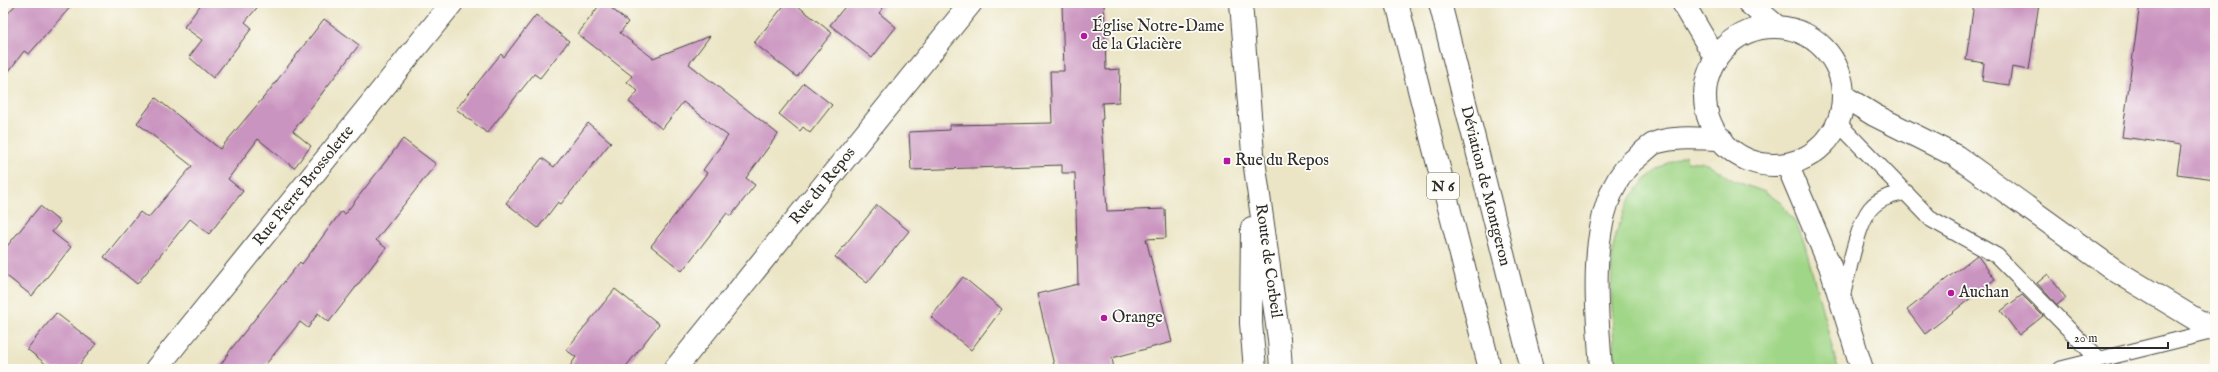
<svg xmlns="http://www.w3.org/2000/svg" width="2218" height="372" font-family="'IM FELL English',serif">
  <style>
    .green { fill: #a0d687; stroke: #668059 }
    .building { fill: #ca94c0 }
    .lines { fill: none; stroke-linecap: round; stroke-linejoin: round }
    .service-casing { stroke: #484742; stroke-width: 17 }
    .minor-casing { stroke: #484742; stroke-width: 24 }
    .secondary-casing { stroke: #484742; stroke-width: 24 }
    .primary-casing { stroke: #484742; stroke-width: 24 }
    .service { stroke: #fff; stroke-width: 15 }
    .minor { stroke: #fff; stroke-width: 22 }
    .secondary { stroke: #fff; stroke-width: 22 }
    .primary { stroke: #fff; stroke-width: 22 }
    .poi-dot { fill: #b5179e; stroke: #fdfcf7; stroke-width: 1.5 }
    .labels { text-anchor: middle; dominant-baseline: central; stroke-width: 3.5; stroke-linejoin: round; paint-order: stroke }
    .shield { fill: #fdfcf7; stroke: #6a6a68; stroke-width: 1 }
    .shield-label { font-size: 15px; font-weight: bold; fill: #2b2b2b }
    .poi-label { font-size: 16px; fill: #2b2b2b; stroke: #fdfcf7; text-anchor: start }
    .street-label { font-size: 16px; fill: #2b2b2b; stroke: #fdfcf7 }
  </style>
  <rect width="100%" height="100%" fill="#fdfcf7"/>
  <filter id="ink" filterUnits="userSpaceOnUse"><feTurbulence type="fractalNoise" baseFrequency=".025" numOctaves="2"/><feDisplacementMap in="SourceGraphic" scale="8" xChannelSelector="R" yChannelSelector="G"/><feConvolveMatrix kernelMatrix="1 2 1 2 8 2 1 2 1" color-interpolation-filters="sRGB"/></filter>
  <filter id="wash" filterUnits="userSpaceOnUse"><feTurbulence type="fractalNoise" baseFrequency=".012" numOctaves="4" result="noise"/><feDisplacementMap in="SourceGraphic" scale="16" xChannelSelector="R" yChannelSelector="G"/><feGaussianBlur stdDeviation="0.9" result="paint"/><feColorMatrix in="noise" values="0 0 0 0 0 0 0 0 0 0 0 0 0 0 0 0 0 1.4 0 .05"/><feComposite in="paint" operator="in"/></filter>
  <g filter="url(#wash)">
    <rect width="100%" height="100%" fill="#ebe5c5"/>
    <path class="green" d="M1685,155L1687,161L1707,163L1734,181L1765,192L1781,203L1797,225L1805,245L1838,369H1616C1613,331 1608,274 1615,237C1616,231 1620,224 1622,217C1634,186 1654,167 1685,155Z"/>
    <g id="blocks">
      <path class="building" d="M17,3H74L29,54L24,51L3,79V19Z
        M202,3H261L245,22L252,28L213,78L189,57L202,40L184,27Z
        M601,3H605L628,22L620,33L653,58L710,36L689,64L778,134L746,178L755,185L731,216L727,213L682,271L651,246L707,173L703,170L728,136L683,102L662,129L629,102L638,91L627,82L632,76L578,34Z
        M786,3H794L832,33L797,77L754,43Z
        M848,3H887L879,13L896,27L872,58L830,25Z
        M1062,3H1104L1106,70L1120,69L1119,102L1102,103L1103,119L1101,120L1107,211L1165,209L1166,238L1146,239L1172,342L1112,358L1114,369H1055L1037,294L1078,284L1075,173H1062V165L911,170L909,132L950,130V125L1052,123L1050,71H1064Z
        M1974,3H2039L2029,70L2012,67L2009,85L1982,81L1984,63L1966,60Z
        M2140,3H2215V179L2177,174L2181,145L2122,137Z
        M536,15L569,41L540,78L534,74L487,133L456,109L501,54L504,57Z
        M324,19L359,45L293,131L311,146L294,168L258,139L228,179L243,191L209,234L190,219L137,284L104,257L140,212L148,218L192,166L137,123L156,98L220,149L269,91Z
        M804,83L832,105L810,133L803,127L800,131L779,114Z
        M588,123L611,142L561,204L558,202L538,228L506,203L542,158L554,167Z
        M403,139L436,164L376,240L386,248L329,322L318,313L308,328L300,322L262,369H218L231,349L300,262L302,264L341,212L345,214Z
        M877,205L909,231L867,283L835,257Z
        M40,206L60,222L52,232L71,247L32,296L3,273V251Z
        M1977,255L1995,279L1925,334L1907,310Z
        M2048,274L2066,298L2057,305L2037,283Z
        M963,277L1002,309L971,350L931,317Z
        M615,289L659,324L624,369H568L576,357L566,350Z
        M2022,295L2043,316L2019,335L2001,311Z
        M56,313L96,344L76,369H52L27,349Z"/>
    </g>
  </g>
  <g filter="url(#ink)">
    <use href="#blocks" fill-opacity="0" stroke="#484742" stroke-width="1"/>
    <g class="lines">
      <defs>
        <path id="service" d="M1839,124L1932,220L1997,256L2099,360
          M1841,301C1847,279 1857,225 1870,209C1879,198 1893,195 1906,192
          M2061,369L2214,331"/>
        <path id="minor" d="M1683,3L1716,59
          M1749,3L1775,25
          M1705 96a69 69 0 1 1 138 0a69 69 0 1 1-138 0Z
          M1845,97L1874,115L1956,156L2116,271L2215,331
          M1787,164L1830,266L1862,369
          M156,369L452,3
          M675,369L971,3"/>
        <path id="secondary" d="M1241,3L1253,153L1279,339L1281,369
          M1252,228L1251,323L1255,369"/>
        <path id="primary" d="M1397,3L1490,369
          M1440,3L1532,369
          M1601,369C1597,306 1583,196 1641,154C1646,150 1652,143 1658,142C1678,136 1701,139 1722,139"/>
      </defs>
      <use href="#service" class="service-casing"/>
      <use href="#minor" class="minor-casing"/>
      <use href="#secondary" class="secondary-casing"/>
      <use href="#primary" class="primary-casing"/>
      <use href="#service" class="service"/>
      <use href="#minor" class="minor"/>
      <use href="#secondary" class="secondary"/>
      <use href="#primary" class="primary"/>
    </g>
  </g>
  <g class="poi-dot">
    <circle cx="1084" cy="36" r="4"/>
    <rect x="1223" y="157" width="8" height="8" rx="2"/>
    <circle cx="1951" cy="293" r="4"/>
    <circle cx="1104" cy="318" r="4"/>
  </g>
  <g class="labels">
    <rect class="shield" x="1427" y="173" width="32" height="26" rx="3"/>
    <g class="shield-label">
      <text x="1443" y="186">N 6</text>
    </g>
    <g class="poi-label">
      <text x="1092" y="27">Église Notre-Dame<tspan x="1092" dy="18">de la Glacière</tspan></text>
      <text x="1235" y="161">Rue du Repos</text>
      <text x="1959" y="293">Auchan</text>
      <text x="1112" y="318">Orange</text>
    </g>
    <g class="street-label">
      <text transform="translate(304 186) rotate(-51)">Rue Pierre Brossolette</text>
      <text transform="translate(823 186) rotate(-51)">Rue du Repos</text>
      <text transform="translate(1485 186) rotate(76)">Déviation de Montgeron</text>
      <text transform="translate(1268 261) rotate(82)">Route de Corbeil</text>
    </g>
  </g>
  <rect width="2218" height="372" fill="none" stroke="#fdfcf7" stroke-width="16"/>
  <path d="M2068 342v6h100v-6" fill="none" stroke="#2b2b2b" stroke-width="2"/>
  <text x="2074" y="342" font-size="12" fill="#2b2b2b" stroke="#fdfcf7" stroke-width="3" paint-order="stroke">20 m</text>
</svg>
